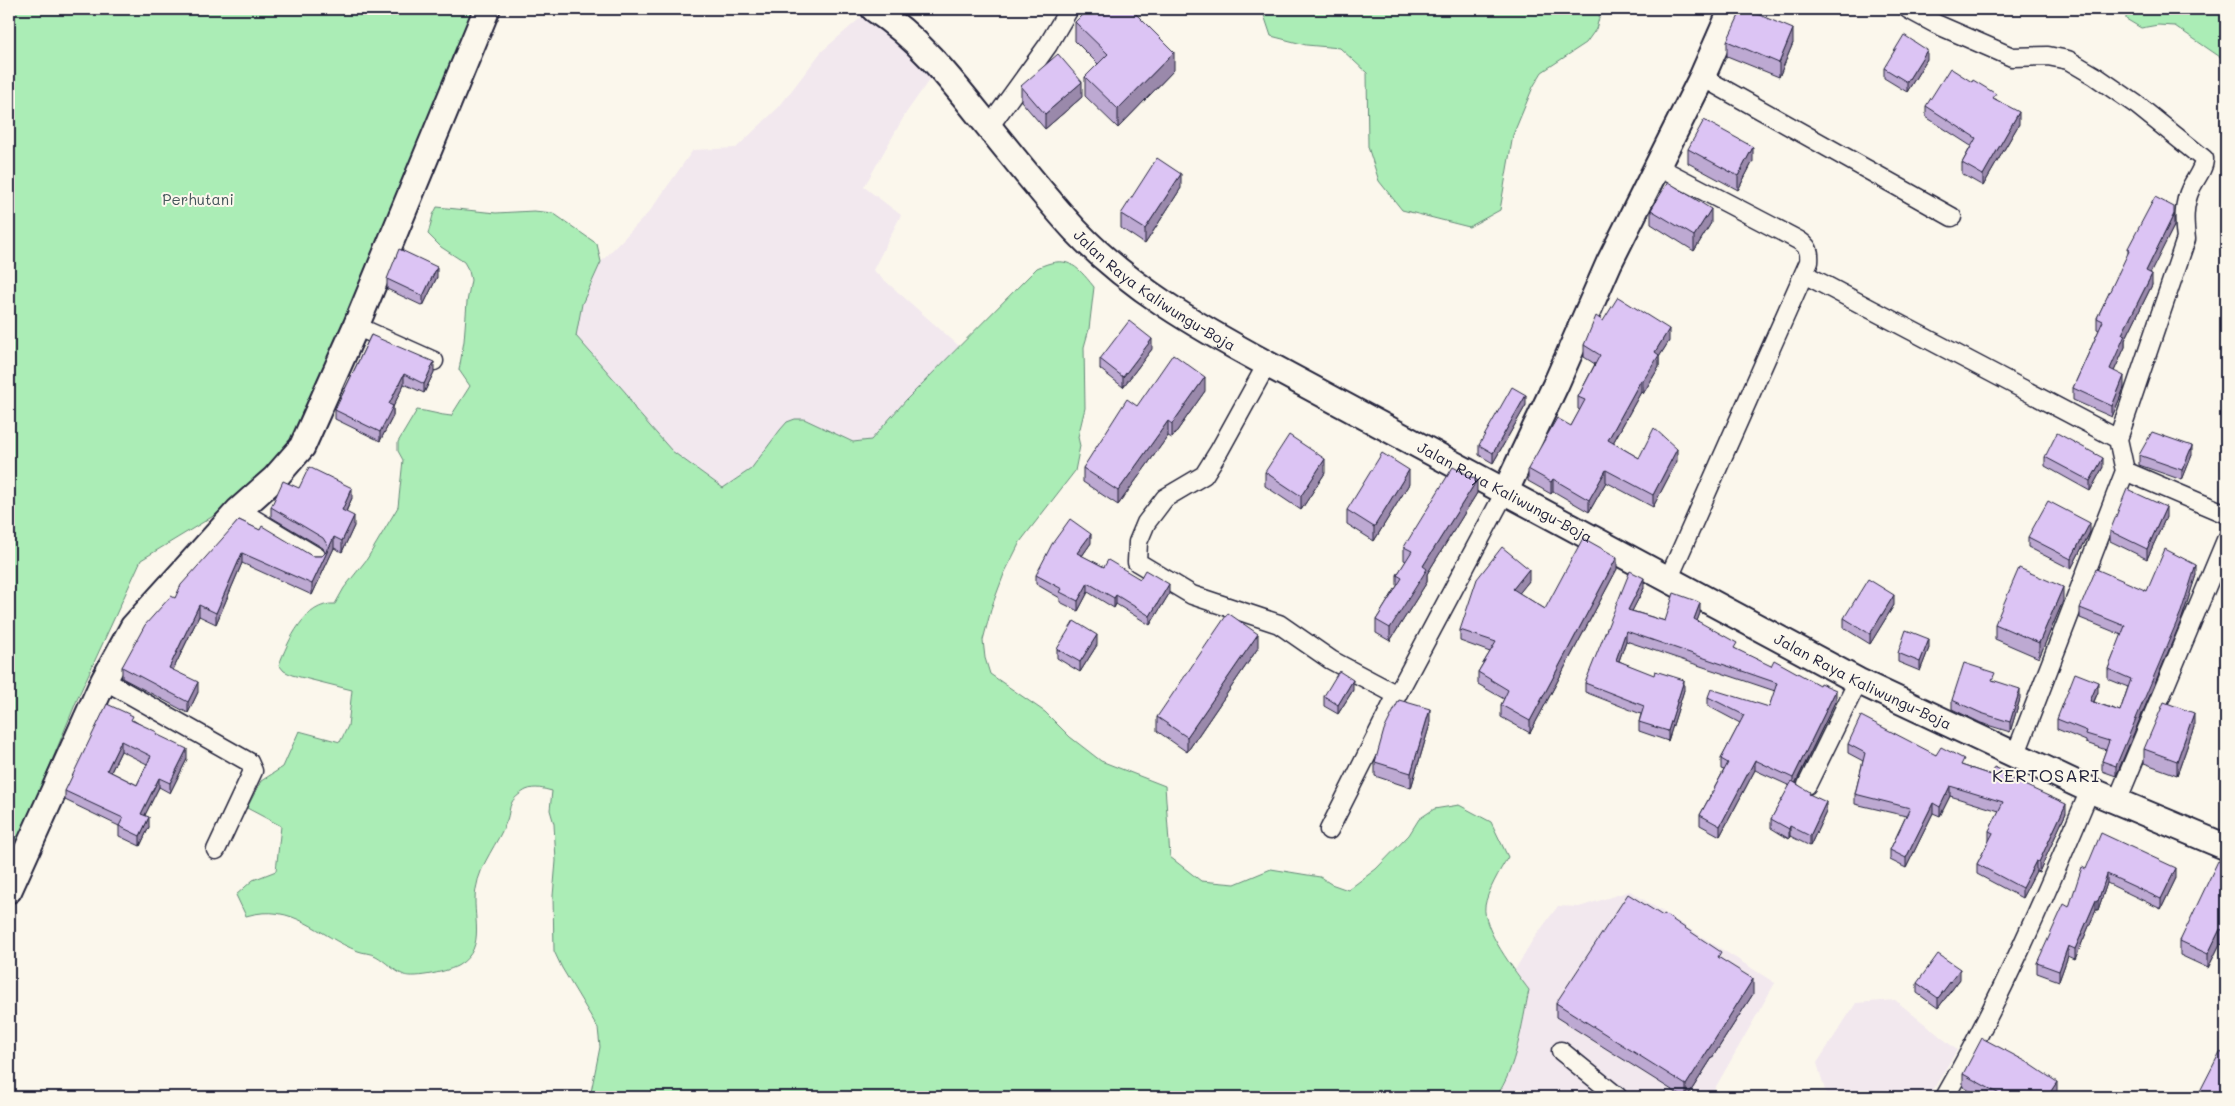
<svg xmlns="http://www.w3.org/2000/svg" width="2235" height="1106" font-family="Mali,sans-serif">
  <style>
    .built { fill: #f2e8ee }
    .green { fill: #abedb6; stroke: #668878 }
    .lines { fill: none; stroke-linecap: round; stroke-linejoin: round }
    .street-casing { stroke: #22223b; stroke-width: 21 }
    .secondary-casing { stroke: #22223b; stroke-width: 29 }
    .street { stroke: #fbf7ec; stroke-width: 18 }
    .secondary { stroke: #fbf7ec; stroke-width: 25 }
    .wall { fill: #bda9d2; stroke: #22223b; fill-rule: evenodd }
    .shaded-wall { fill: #9a89ab; stroke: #22223b }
    .building { fill: #dcc4f4; stroke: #22223b; fill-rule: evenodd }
    .labels { text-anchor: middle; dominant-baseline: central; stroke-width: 4; stroke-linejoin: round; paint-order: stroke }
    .park-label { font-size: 15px; fill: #44555a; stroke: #fbf7ec }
    .street-label { font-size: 15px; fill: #22223b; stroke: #fbf7ec }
    .quarter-label { font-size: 18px; letter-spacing: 1px; fill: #22223b; stroke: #fbf7ec }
  </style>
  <rect width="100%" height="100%" fill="#fbf7ec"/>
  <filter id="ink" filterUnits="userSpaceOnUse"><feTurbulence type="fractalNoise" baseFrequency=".02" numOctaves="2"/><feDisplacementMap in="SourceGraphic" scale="10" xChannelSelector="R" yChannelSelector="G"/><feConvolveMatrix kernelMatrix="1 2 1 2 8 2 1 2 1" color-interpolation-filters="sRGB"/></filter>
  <g filter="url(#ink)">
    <path class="built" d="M865,14L934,73L906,113L864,187L901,215L873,270L959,346L871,440L853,442L804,419L780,430L751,469L723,488L672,451L635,409L626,393L576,336L582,304L601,262L650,211L693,150L736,148L779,107L821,52Z
      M1630,891L1775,983L1710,1097H1496L1502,1089L1519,1042L1529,990L1515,970L1532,941L1558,906L1579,907Z
      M1895,1000L1957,1050L1929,1097H1827L1817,1063L1856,1003Z"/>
    <path class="green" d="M9,9H476L299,464L141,560L79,695L9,865Z
      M1262,9H1599L1601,11L1596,29L1586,43L1542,72L1533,87L1513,135L1500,210L1469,227L1402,210L1379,181L1368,147L1367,73L1340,48L1306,45L1271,36Z
      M2126,9H2226V61L2175,26L2158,25L2141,28L2126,19Z
      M437,207L496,213L534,211L553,213L597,244L601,262L582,304L576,336L626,393L635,409L672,451L723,488L751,469L780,430L787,422L795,419H804L853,442L871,440L906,400L1037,268C1066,255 1075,263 1094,287L1089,329L1084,347L1085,408L1078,437L1080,446L1075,471L1020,542L1004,574L992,606L983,640L985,658L990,674L1045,712L1070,737L1101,761L1165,786L1170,857L1201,881L1235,884L1271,869L1320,877L1331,884L1348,890L1376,869L1409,835L1419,819L1434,809L1459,805L1491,822L1508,857C1500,870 1487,892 1485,906C1482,929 1515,971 1529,990C1522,1024 1516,1069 1496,1097H590L600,1047L598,1028L562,968L554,951L553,896L556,861L554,824L550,810L552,791C544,789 535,786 526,790C522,792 514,798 512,802C509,807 509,815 507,820C498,844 480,863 476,889C471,915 488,947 459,965C450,971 415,979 404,975C394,971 385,961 376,956C370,953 363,953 358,951C318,936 294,902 246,916L236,895L253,880L276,871L281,826L247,808L261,781L283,767L299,731L340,742L348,726L352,690L292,675L284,671L279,665C288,641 305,602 335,604L344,588L367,559L398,507L403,460L398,451V442L417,410C429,411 439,415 451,416L470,386L459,370L464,341L467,302L471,280L469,271L464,262L441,247L428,234L433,215Z"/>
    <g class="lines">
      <defs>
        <path id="street" d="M1908,9L1936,24L2012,57L2048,56L2068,60L2095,76L2137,105L2204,159C2204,169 2195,179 2191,188C2183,204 2184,222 2186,239L2118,439L2125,471L2015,756
          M1702,77L1952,217
          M989,127L1048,45L1069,9
          M1656,166L1798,240C1808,246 1810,251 1809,262L1668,580
          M1804,274L2118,439
          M356,326L434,361
          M1267,364L1219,451L1204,475L1165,498L1146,523L1138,542L1137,562L1192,595L1279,624L1331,660L1397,695
          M2125,471L2226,514
          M239,510L317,557
          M104,680L249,762L253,771L216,850
          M1807,785L1858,681
          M2117,801L2226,540
          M1329,830L1397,695L1505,492
          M1561,1051L1618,1097
          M1945,1097C2001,999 2046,894 2090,790"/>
        <g id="secondary">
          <path id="s1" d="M874,9C917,37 948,76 980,116C1011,154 1042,194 1075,230C1130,288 1197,326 1267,364L1858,681L2090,790L2226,847"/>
          <path d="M1505,492L1556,384L1609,263L1702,77L1732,9"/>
          <path d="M9,890L104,680L133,627L239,510L275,478L302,447L356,326L487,9"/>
        </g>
      </defs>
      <use href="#street" class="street-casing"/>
      <use href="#secondary" class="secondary-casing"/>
      <use href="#street" class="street"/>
      <use href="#secondary" class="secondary"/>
    </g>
    <path class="wall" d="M1075,22L1174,70L1118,128L1085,96V77L1098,64L1075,41Z
      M1727,41L1793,43L1779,77L1727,56Z
      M1927,59L1907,92L1884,78V68Z
      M1021,86L1082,97L1045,129L1021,101Z
      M1996,99L2019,124L1983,186L1962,174V163L1971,146L1926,117V106Z
      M1688,149L1753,161L1738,190L1688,163Z
      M1181,188L1145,244L1121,228V214Z
      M1651,210L1711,223L1694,251L1651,224Z
      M2174,226L2150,273L2152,285L2125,340V347L2114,371L2124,388L2112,417L2073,400V388L2099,330L2097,329V318L2128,255V248Z
      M437,277L423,306L387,289V279Z
      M1603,321L1669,341L1659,357V367L1643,394L1641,392L1613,443L1639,458L1677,461L1653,507L1606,482L1589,512L1553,491L1551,494L1528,481V469L1571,426L1580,410L1578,409V397L1595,364L1584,357V345Z
      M371,335L434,372L424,393L404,384L393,407V416L380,441L335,419V410Z
      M1152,349L1123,387L1100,369V359Z
      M1205,391L1172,438L1168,436L1118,505L1083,482V468L1137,406Z
      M1526,405L1493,463L1479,455V445Z
      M2139,455H2192L2182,480L2139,465Z
      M2045,457L2103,467L2090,491L2045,466Z
      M1265,472L1325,473L1301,510L1265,486Z
      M1409,484L1374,541L1347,524V510Z
      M299,488L352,498L346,512L354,526L342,552L334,548L312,595L242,563L216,624L199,616L173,670L198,692L188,713L122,678V667L175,598L239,520L312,556H322L325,553L323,548L271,517V507Z
      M1477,493L1427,574V582L1390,641L1376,633V620L1397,586V575L1406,561L1404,560V547Z
      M2166,517L2147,559L2110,541V531Z
      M2090,532L2071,569L2028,547V537Z
      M1091,543L1082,556L1104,567L1140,579L1169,594L1150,625L1116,604L1114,608L1088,592L1078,611L1060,602V598L1036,584V575Z
      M1617,569L1530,733L1501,717V705L1504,699L1478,684V672L1490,652L1460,641V630L1529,581L1519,593L1545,609Z
      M2196,575L2181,621L2116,776L2102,771V761L2106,750L2086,743V741L2057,729V719L2098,692L2094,702L2120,711L2128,687L2108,679V669L2122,635L2080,618V608L2147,591Z
      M1644,588L1632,611L1665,621L1700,613L1697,621L1737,650L1836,700L1796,783L1810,795L1826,812L1810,846L1790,836L1789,839L1771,828V819L1790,786L1755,770L1720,836L1700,825V815L1724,770L1721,769V759L1740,723L1708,706V697L1769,707L1775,691L1626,641L1619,661L1684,690L1668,741L1639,731V722L1641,714L1585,692V683Z
      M2063,601L2039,658L1995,639V624Z
      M1894,605L1870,644L1844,628V618Z
      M1097,645L1080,672L1057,658V649Z
      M1258,648L1187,752L1157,731V717Z
      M1929,648L1920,671L1898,662V653Z
      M1995,681L2020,699L2010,732L1981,723L1952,709V700Z
      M1353,690L1338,714L1324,706V696Z
      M133,720L157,735L187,759L170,793L159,787L145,815L149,827L140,846L119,836V826L65,800V791ZM121,751L147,764L137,785L111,772Z
      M1430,724L1411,788L1375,776V762Z
      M2194,727L2177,775L2144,763V749Z
      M1848,744L1936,755L1964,766L1991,775L2010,778L2066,813L2039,872L2036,871L2022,898L1977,874V864L1989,841V831L1999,811L1950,796L1940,816L1933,813L1906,868L1890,860V850L1906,816L1855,804V794L1863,761L1848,753Z
      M2226,864V946L2220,944L2208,968L2180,955V941Z
      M2086,869L2176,878L2161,909L2107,883L2098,910H2096L2075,959L2068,956L2059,981L2037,973V963L2069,907Z
      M1721,959L1753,994L1687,1097H1683L1556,1017V1003Z
      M1960,979L1938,1008L1917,993V983Z
      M1963,1074L2057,1095L2056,1097H1981L1963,1087Z"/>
    <path class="shaded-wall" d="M1793,29V43L1779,77V63Z
      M1927,50V59L1907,92V82Z
      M1174,52V70L1118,128V109Z
      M1082,82V97L1045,129V114Z
      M2019,112V124L1983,186V175Z
      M1753,147V161L1738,190V176Z
      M1181,174V188L1145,244V229Z
      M1711,209V223L1694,251V236Z
      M2174,214V226L2146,282V271Z
      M437,267V277L423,306V296Z
      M2152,274V285L2125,340V347L2110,380V369L2122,334Z
      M1669,329V341L1659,357V367L1643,394V381L1655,352Z
      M1152,339V349L1123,387V377Z
      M434,362V372L424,393V384Z
      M404,374V384L393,407V416L380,441V432L389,404Z
      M2124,376V388L2112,417V406Z
      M1205,377V391L1172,438V424Z
      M1641,380V392L1608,452V440Z
      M1526,395V405L1493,463V453Z
      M1168,421V436L1118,505V491Z
      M2192,446V455L2182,480V470Z
      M1677,449V461L1653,507V495Z
      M2103,458V467L2090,491V481Z
      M1325,459V473L1301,510V496Z
      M1409,470V484L1374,541V527Z
      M1606,470V482L1589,512V500Z
      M1553,479V491L1551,494V482Z
      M1477,480V493L1427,574V582L1390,641V628L1423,566Z
      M352,488V498L342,520V510Z
      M2166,507V517L2147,559V549Z
      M354,516V526L342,552V541Z
      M2090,523V532L2071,569V559Z
      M1091,534V543L1077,563V553Z
      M334,537V548L312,595V584Z
      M242,553V563L216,624V613Z
      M1617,557V569L1530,733V721Z
      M2196,565V575L2181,621L2116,776V766Z
      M1529,569V581L1513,601V589Z
      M1644,578V588L1628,619V610Z
      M1088,583V592L1078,611V601Z
      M1169,584V594L1150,625V616Z
      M2063,587V601L2039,658V643Z
      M1116,595V604L1114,608V598Z
      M1894,595V605L1870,644V634Z
      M1700,603V613L1694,629V619Z
      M199,605V616L169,678V668Z
      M1626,631V641L1616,669V660Z
      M1258,634V648L1187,752V737Z
      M1097,635V645L1080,672V662Z
      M1929,639V648L1920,671V662Z
      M1353,680V690L1338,714V705Z
      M1684,680V690L1668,741V731Z
      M198,682V692L188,713V702Z
      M2098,682V692L2090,710V701Z
      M2020,689V699L2010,732V722Z
      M1836,690V700L1793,788V778Z
      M1430,709V724L1411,788V773Z
      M2194,713V727L2177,775V761Z
      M121,741V751L107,780V770Z
      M187,749V759L170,793V783Z
      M1755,760V770L1720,836V826Z
      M159,778V787L141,823V814Z
      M1950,786V796L1940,816V807Z
      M1826,802V812L1810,846V836Z
      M1933,803V813L1906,868V858Z
      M2066,804V813L2039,872V862Z
      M149,817V827L140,846V836Z
      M1790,826V836L1789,839V829Z
      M2036,861V871L2022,898V888Z
      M2176,868V878L2161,909V899Z
      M2107,874V883L2098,910V901Z
      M2096,900V910L2075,959V949Z
      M2220,929V944L2208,968V954Z
      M2068,946V956L2059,981V971Z
      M1960,969V979L1938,1008V998Z
      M1753,979V994L1687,1097H1686V1085Z
      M2057,1082V1095L2056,1097H2047Z"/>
    <path class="building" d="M1088,9H1131L1174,52L1118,109L1085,77L1108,54L1075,22Z
      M1742,9H1745L1793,29L1779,63L1727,41Z
      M1904,35L1927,50L1907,82L1884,68Z
      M1058,54L1082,82L1045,114L1021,86Z
      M1950,68L1972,82L1973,80L1996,94L1993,98L2019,112L1983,175L1962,163L1976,138L1926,106Z
      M1704,120L1753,147L1738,176L1688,149Z
      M1157,158L1181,174L1145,229L1121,214Z
      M1668,182L1711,209L1694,236L1651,210Z
      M2155,197L2174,207V214L2146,271L2152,274L2122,334L2125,335L2110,369L2124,376L2112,406L2073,388L2103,321L2097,318L2130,249L2128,248Z
      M399,249L437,267L423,296L387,279Z
      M1618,297L1669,329L1655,352L1659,355L1643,381L1641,380L1608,440L1639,458L1654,428L1677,449L1653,495L1606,470L1589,500L1553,479L1551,482L1528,469L1557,418L1571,426L1585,400L1578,397L1600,355L1584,345L1596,316L1603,321Z
      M1129,321L1152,339L1123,377L1100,359Z
      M371,335L434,362L424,384L404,374L389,404L393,406L380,432L335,410Z
      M1173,354L1205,377L1172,424L1168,421L1118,491L1083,468L1127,399L1137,406Z
      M1512,387L1526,395L1493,453L1479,445Z
      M2152,432L2192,446L2182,470L2139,455Z
      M2057,433L2103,458L2090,481L2045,457Z
      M1289,435L1325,459L1301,496L1265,472Z
      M1382,453L1409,470L1374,527L1347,510Z
      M309,467L352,488L342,510L354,516L342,541L334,537L312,584L242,553L216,613L199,605L169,668L198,682L188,702L122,667L145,625L171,596L175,598L181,585L239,520L260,530L262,526L312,556H322L326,552L328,546L323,538L271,507L283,481L299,488Z
      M1453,467L1477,480L1423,566L1427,569L1390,628L1376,620L1402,578L1397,575L1412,551L1404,547Z
      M2127,489L2166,507L2147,549L2110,531Z
      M2048,501L2090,523L2071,559L2028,537Z
      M1070,519L1091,534L1077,553L1104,567L1108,560L1140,579L1145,570L1169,584L1150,616L1116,595L1114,598L1088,583L1078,601L1060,592L1062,589L1036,575L1052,544Z
      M1583,538L1617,557L1530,721L1501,705L1508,690L1478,672L1496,642L1460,630L1477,579L1502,547L1529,569L1513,589L1545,609Z
      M2165,549L2196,565L2181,612L2116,766L2102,761L2109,741L2086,734L2087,731L2057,719L2075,673L2098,682L2090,701L2120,711L2131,679L2108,669L2125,626L2080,608L2096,569L2147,591Z
      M2019,568L2063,587L2039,643L1995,624Z
      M1630,571L1644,578L1628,610L1665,621L1674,593L1696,601L1700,603L1694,619L1737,643L1734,648L1771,666L1774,660L1819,685L1820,683L1836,690L1793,778L1755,760L1720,826L1700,815L1728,763L1721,759L1744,715L1708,697L1711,689L1769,707L1777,683L1626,631L1616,660L1654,675L1655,671L1684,680L1668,731L1639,722L1644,706L1585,683Z
      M1868,579L1894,595L1870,634L1844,618Z
      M1228,613L1258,634L1187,737L1157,717Z
      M1074,621L1097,635L1080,662L1057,649Z
      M1906,630L1929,639L1920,662L1898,653Z
      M1964,663L1995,673L1992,680L2020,689L2010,722L1981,713L1952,700Z
      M1339,671L1353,680L1338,705L1324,696Z
      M1399,700L1430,709L1411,773L1375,762L1384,730Z
      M2164,702L2194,713L2177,761L2144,749Z
      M107,704L133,716L131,720L157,732L156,734L187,749L170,783L159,778L141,814L149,817L140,836L119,826L123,818L65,791ZM121,741L151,756L137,785L107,770Z
      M1861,716L1936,755L1941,747L1964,759L1961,765L1991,775L1994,767L2010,774L2009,778L2066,804L2039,862L2036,861L2022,888L1977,864L1993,833L1989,831L2003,802L1950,786L1940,807L1933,803L1906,858L1890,850L1910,808L1855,794L1865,753L1848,744Z
      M1792,781L1810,792L1809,794L1826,802L1810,836L1790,826L1789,829L1771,819Z
      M2101,833L2176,868L2161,899L2107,874L2098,901L2096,900L2075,949L2068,946L2059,971L2037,963L2064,904L2069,907L2082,867L2086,869Z
      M2218,861L2226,864V932L2220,929L2208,954L2180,941Z
      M1628,894L1663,916L1664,914L1721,952L1718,957L1753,979L1686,1085L1556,1003Z
      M1938,954L1960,969L1938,998L1917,983Z
      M1982,1038L2027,1062L2057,1082L2047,1097H2005L1963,1074Z
      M2220,1052L2226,1055V1097H2197Z"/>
  </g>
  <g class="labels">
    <g class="park-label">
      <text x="198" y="199">Perhutani</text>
    </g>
    <g class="street-label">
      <text stroke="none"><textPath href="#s1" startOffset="400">Jalan Raya Kaliwungu-Boja</textPath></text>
      <text stroke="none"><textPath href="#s1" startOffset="805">Jalan Raya Kaliwungu-Boja</textPath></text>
      <text stroke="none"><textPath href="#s1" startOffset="1210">Jalan Raya Kaliwungu-Boja</textPath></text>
    </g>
    <g class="quarter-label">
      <text x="2046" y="775">KERTOSARI</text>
    </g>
  </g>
  <rect width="2235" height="1106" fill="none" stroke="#fbf7ec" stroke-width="30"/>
  <rect x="15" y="15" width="2205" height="1076" fill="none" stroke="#22223b" stroke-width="2" filter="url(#ink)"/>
</svg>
